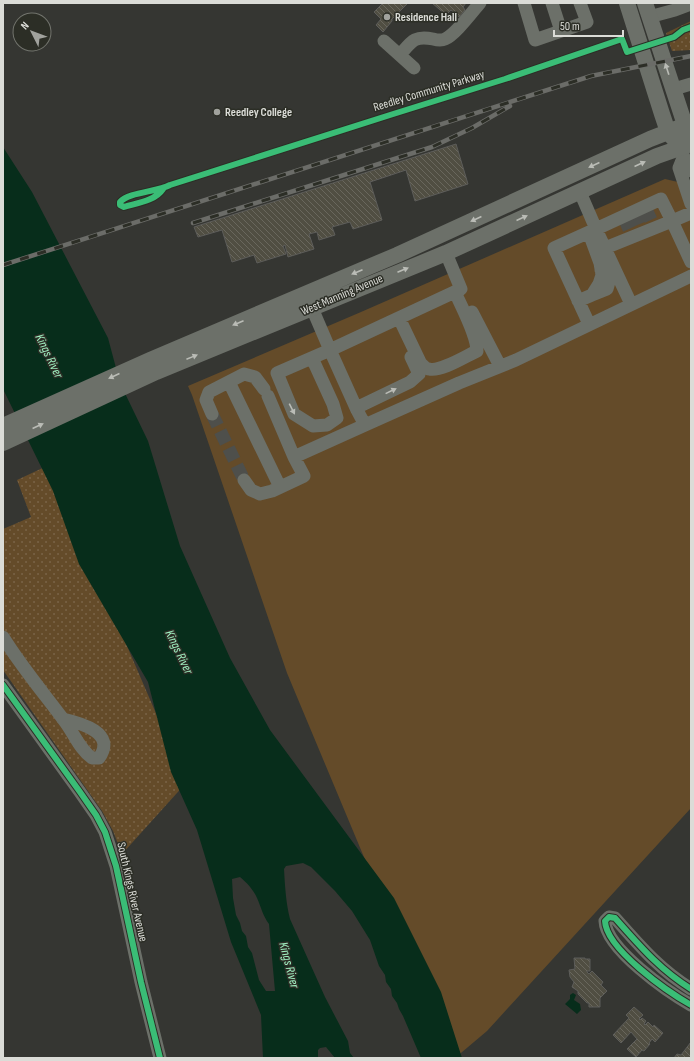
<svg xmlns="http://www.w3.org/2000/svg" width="694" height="1061" font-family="'Sofia Sans Condensed',sans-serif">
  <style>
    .grass { fill: #644b29 }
    .park { fill: url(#park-dots) }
    .water { fill: #072d1b; fill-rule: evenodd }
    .building { fill: url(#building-back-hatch); stroke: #5d5d5a }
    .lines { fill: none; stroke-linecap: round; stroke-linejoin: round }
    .minor-tunnel { stroke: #4e4f4b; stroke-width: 13; stroke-dasharray: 13 6; stroke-linecap: butt }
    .minor { stroke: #6c7069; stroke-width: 13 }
    .major { stroke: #6c7069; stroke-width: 16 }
    .rail-casing { stroke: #6b6c68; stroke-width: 4.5 }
    .rail { stroke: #2c2e26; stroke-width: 3; stroke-dasharray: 9; stroke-linecap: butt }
    .cycleway-casing { stroke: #2c2e26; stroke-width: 8 }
    .cycleway { stroke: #3abd76; stroke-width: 6 }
    .oneway { fill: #babcb6 }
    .poi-dot { fill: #a1a29d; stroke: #2c2e26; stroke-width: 1.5 }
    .labels { text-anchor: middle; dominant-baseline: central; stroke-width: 3; stroke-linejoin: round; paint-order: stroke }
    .poi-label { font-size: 12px; font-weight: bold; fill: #dbdcd7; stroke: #2c2e26; text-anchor: start }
    .street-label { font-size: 12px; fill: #dbdcd7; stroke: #2c2e26 }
    .water-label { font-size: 13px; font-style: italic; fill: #a0f1c2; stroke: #2c2e26 }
  </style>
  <defs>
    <pattern id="park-dots" width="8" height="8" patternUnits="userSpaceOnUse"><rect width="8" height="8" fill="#644b29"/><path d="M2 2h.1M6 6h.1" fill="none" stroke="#7a6447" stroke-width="1.8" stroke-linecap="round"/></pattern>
    <pattern id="building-back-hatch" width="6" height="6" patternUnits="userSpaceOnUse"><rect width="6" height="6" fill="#504e42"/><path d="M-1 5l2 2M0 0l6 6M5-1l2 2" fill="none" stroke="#69675d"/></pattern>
  </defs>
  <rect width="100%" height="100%" fill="#353632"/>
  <path class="grass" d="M665,179L691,185V808L487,1031L455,1058H448L287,673L192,395L188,386L361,312Z"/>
  <path class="park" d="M691,21V50L672,51L666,33Z
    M49,465L186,783L122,854L113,831L102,811L3,670V529L31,517L17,480Z"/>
  <path class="water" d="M3,147L32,192L108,338L120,383L148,441L180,546L230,658L270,730L394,898L441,992L462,1058H421L403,1016L399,1009L397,1003L392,996L391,989L386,982L385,975L379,966L370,940L352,911L335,891L311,867L303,863L286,866L284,869C285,887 286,903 290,919L325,997L348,1041L350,1053L354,1058H335L326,1047L320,1048L318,1050V1058H263L261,1015L231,942L197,830L171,772L148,682L79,564L53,491L3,389ZM240,877C247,883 253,889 257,898C261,907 263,916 269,924L275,991H266L259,980L252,953L248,947L246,936L242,931L240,923L236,915L233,898L232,879Z
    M573,993L576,995L574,1000L580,1004L581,1010L577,1014L565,1004L570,999V995Z"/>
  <path class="building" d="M383,3H408L392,19V21L383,32L376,25L381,19L374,12Z
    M432,3H466L463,7L465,10L459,17L451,10L446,15Z
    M456,144L468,184L415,201L406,170L370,182L382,220L353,229L350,222L332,227L335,235L319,240L317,232L309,234L314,249L288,257L285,245L283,246L286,254L257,263L254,255L232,262L222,230L198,237L194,227Z
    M574,958H585V959H590V971H587V972L589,974L592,971L603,982L601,985L607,991L600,998V1007H589V1003H587L578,994V991L572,987L574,982L570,977L569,970L575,969Z
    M634,1007L643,1015L639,1019L640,1020L642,1018L646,1021L644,1024L645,1025L648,1022L653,1027L654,1025L663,1033L655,1042L652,1039L649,1043L650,1044L644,1051L642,1050L636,1057L627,1049L637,1039L631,1032L621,1043L613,1035L629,1018L626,1015Z
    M691,1042V1058H674L677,1054L681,1055Z"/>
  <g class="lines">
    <path class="minor-tunnel" d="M646,209L651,220
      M636,214L640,224
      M625,220L629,229
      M212,414L244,480"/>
    <path class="minor" d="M524,3L535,40L587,22L580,3
      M552,3L561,31
      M649,17L675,10L691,4
      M384,41L414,68
      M400,55C411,42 414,35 433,39C437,40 441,41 445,39C455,35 472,12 480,3
      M674,89L691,84
      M682,151C683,158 688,164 691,171
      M683,158L679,168L691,204
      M580,192L596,229L554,248L589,324
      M605,248L672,221L691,262
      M446,253L461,289L330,350L357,410L365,425L459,383L516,360L691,276
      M592,295L607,289L609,282L601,270
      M578,301L592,295L599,284L602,275L600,263L589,233
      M631,304L596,229L661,199L672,221L691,213
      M472,312L500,366
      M399,318L421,364C424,366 426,369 429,369C441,372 466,356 477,351C477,335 462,308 455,292
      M312,358L333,404L337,418L327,425L313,426L294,414L277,373L330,350L312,308
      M229,382L280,487
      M268,396L294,457L365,425
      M356,408L410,382L419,374L411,357
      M212,414L206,400L209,392L244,374L255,377L264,389
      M244,480L251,490L260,494L272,491L304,476L294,457
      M3,637C21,666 42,691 63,719C73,731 79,749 92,758H99C117,733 81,723 63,719
      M3,685L80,792L96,815L105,832L116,866L141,982L160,1058
      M691,989C659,969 640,946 615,918L609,917L605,921C606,949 668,992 691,1005"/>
    <path class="major" d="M627,3L662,114L668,132L674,139
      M645,3L685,125L683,136
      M3,426L150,360L397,255L650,139L691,123
      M3,443L156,372L446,253L657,156L691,144"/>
    <defs>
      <path id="rail" d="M193,223L432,147L472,128L510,106
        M3,265L591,76L691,56"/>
    </defs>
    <use href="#rail" class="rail-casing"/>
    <use href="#rail" class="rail"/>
    <defs>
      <path id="cycleway" d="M163,189C155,201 137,203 124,207L120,205V202C129,192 157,192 170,185L390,115L505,79L622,39L627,52L674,37L683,30L691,27
        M3,685L80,792L96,815L105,832L116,866L141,982L160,1058
        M691,989C659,969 640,946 615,918L609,917L605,921C606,949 668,992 691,1005"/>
    </defs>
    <use href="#cycleway" class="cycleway-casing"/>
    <use href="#cycleway" class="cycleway"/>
  </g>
  <defs><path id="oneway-solid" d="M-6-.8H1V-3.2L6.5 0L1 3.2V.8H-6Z"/></defs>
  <g class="oneway">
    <use href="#oneway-solid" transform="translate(667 69) rotate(-108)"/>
    <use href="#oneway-solid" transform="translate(640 164) rotate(-24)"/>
    <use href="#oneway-solid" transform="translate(594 165) rotate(155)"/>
    <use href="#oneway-solid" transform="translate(522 218) rotate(-24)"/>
    <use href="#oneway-solid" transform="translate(476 219) rotate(155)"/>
    <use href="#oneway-solid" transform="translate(403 270) rotate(-23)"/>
    <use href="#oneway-solid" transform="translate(357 272) rotate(157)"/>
    <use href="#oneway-solid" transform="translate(238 323) rotate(157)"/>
    <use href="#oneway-solid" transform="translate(192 357) rotate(-22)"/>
    <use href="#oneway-solid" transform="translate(114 376) rotate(156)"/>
    <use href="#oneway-solid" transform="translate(391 391) rotate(-26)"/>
    <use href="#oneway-solid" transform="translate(292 409) rotate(63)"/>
    <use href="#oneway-solid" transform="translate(38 426) rotate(-25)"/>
  </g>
  <g class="poi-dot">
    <circle cx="387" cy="17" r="4"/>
    <circle cx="217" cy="112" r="4"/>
  </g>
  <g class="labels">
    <g class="poi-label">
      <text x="395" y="17">Residence Hall</text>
      <text x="225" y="112">Reedley College</text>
    </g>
    <g class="street-label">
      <text transform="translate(429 91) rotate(-17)">Reedley Community Parkway</text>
      <text transform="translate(342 295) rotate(-23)">West Manning Avenue</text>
      <text transform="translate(132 892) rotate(77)">South Kings River Avenue</text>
    </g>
    <g class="water-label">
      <text transform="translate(49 356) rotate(64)">Kings River</text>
      <text transform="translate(179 652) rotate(64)">Kings River</text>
      <text transform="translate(289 965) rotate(75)">Kings River</text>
    </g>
  </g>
  <rect width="694" height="1061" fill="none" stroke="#dbdcd7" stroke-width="8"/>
  <g transform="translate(32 32) rotate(312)"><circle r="19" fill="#2c2e26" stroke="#72746d"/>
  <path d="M0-3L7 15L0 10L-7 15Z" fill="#a1a29d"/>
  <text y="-6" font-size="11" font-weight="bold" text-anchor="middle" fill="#dbdcd7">N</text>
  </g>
  <path d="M554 30v6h69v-6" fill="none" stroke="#dbdcd7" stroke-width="2"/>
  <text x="560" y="30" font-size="12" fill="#dbdcd7" stroke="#2c2e26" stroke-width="3" paint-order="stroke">50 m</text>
</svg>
